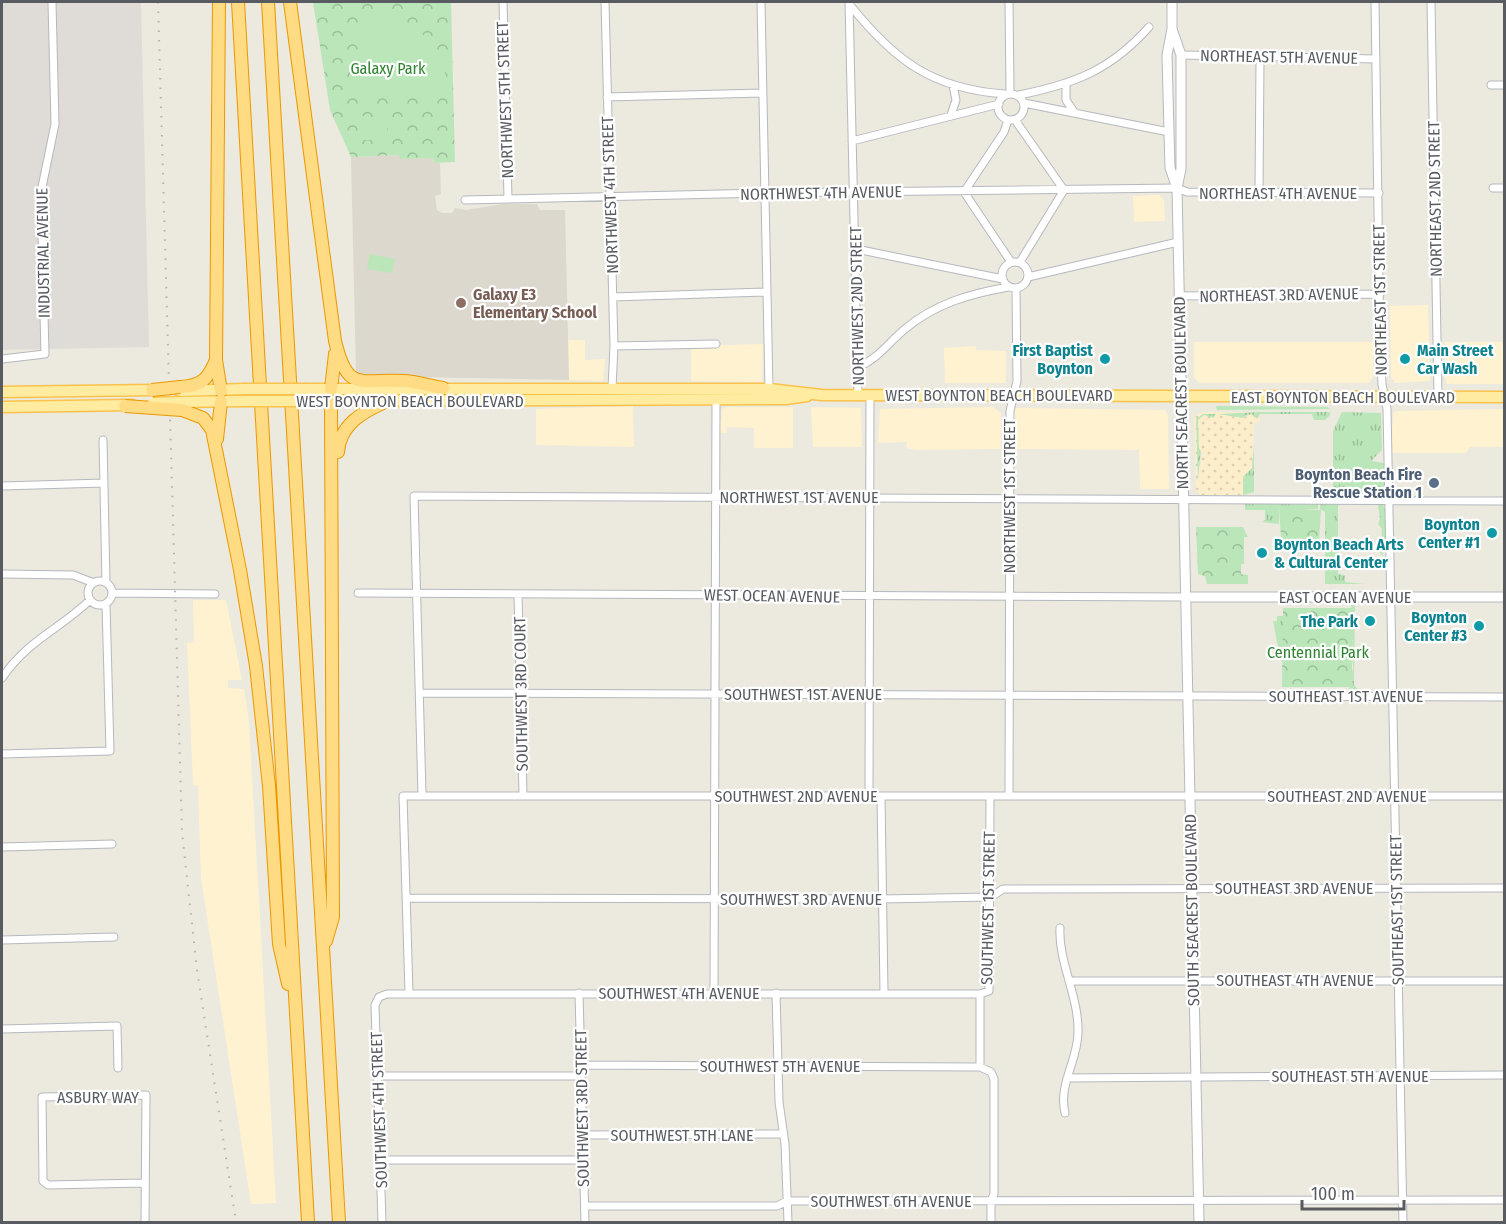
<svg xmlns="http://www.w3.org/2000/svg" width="1506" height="1224" font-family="'Fira Sans Condensed',sans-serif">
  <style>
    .commercial { fill: #fff2d1 }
    .industrial { fill: #dfdcd7 }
    .education { fill: #dcd8ce }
    .grass { fill: url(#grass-tufts) }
    .forest { fill: url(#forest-crowns) }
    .sand { fill: url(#sand-dots); fill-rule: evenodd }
    .garden { fill: #bbe6b9 }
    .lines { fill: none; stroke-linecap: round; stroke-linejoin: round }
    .street-casing { stroke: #b5b8bd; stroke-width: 9 }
    .secondary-casing { stroke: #b5b9bf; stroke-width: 11 }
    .primary-casing { stroke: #fac24a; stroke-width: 13 }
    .highway-casing { stroke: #eb9800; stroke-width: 14 }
    .street { stroke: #fff; stroke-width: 7 }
    .secondary { stroke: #fff; stroke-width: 9 }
    .primary { stroke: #ffeca1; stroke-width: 10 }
    .highway { stroke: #ffdb83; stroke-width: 12 }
    .rail { stroke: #b1b2b2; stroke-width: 2; stroke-dasharray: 1.5 8; stroke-linecap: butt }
    .primary-bridge-casing { stroke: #fac24a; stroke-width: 13; stroke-linecap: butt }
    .highway-bridge-casing { stroke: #eb9800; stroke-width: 14; stroke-linecap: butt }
    .primary-bridge { stroke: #ffeca1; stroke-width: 10 }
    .highway-bridge { stroke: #ffdb83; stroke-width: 12 }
    .education-dot { fill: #8d6e63; stroke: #fff; stroke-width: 2 }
    .culture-dot { fill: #0f9aa8; stroke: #fff; stroke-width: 2 }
    .service-dot { fill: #5c6f8a; stroke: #fff; stroke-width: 2 }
    .labels { text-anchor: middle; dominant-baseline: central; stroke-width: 4.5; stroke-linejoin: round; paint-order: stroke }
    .street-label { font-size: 16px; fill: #585c61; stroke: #fff }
    .park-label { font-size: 16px; fill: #2e832e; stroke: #fff }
    .education-label { font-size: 16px; font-weight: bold; fill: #785e54; stroke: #fff; text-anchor: start }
    .culture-label { font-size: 16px; font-weight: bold; fill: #0d838f; stroke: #fff; text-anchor: end }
    .service-label { font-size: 16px; font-weight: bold; fill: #4e5e75; stroke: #fff; text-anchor: end }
  </style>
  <defs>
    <pattern id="grass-tufts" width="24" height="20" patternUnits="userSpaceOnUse" patternTransform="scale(1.5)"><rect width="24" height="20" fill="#bbe6b9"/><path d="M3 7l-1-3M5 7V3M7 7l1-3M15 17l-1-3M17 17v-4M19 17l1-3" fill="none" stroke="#9bbe9a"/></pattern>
    <pattern id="forest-crowns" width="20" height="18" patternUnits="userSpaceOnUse" patternTransform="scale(1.5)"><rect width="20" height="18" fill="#bbe6b9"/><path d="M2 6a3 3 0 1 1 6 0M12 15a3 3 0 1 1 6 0" fill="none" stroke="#9bbe9a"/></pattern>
    <pattern id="sand-dots" width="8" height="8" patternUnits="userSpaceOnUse" patternTransform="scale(1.5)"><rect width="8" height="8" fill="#fceeca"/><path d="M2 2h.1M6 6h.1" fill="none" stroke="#daceb0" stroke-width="1.8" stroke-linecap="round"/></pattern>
  </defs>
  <rect width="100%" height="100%" fill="#ece9df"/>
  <path class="commercial" d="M1159,195L1164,200L1165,221L1134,222L1133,196Z
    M1428,305L1430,381L1395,383L1391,377L1390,306Z
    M568,340H585V360L605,359L603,381L569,380Z
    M1194,342H1373V377L1369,383H1199L1194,377Z
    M1445,342H1504V384H1447L1445,377Z
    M763,344L762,382L691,381V346Z
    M976,346V350L1006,351V383H945L944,348Z
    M633,406L634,447L536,445V409Z
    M728,407H793V448H754V428L727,427V433H719L722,409Z
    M811,407L861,408L862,447H813Z
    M993,407L1001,413V449L917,450L907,448L906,442L878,443L880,409Z
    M1016,408L1165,410L1168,416L1169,489H1140L1139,450L1012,449V421Z
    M1504,409V447H1470L1466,453H1391L1393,414L1396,411Z
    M193,600H226L242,680H228V688L244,689L249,722L276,1203L251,1204L201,878L198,786L193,785L187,643L194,642Z"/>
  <path class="industrial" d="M2,2H141L149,347L2,350Z"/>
  <path class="education" d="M400,155V159L433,158L434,163H440L441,194L435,196L437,210L442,213H452L455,208L466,210L503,204H537L540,210H565L569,380L365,376L356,372L351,157Z"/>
  <path class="grass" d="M1216,406L1327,407L1330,409L1217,410Z
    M1258,412H1330V415L1325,420H1314L1312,414H1260L1257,419L1248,414L1242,418L1216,414L1214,418L1205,417L1197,484L1196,417L1203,414Z
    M1342,412L1381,413L1382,450L1371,461L1384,463L1385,488L1380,495H1333V431Z
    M1254,449V492L1243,495V476L1251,469Z
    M1262,502H1318V509H1279V524L1262,522L1265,520V510H1245V503Z
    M1320,502L1344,503L1338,505V547H1325V512L1320,509Z
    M1381,503C1393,512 1383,544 1383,557L1378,549L1381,544L1382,529L1378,524L1380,519L1378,505L1372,504Z
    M1325,549H1338V574L1345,575V582L1365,584H1325Z
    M1351,604H1355L1354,685L1359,690L1349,692L1353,668Z
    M1277,616H1283L1284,647H1278L1273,621H1277Z"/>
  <path class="forest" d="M313,2H451L455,162L434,163L433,158L400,159L399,155L351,157L330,110Z
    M1279,508L1321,510L1319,541H1287L1281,537Z
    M1196,527H1243L1248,537H1244V564H1241V574L1248,575V584H1207L1205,576L1198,574Z
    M1283,608H1352V687H1282Z"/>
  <path class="sand" d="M1202,412H1258L1218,414L1242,418L1252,414L1255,418L1260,417V422L1254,423L1252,468L1243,477V495H1200L1196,489L1194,417ZM1203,414H1216L1214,418L1204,415L1198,420L1199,448L1202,453L1198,483L1196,419Z"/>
  <path class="garden" d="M360,12C408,9 443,42 448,89L366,99L362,95Z
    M387,115V140H376V116Z
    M358,116H369L370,140H359Z
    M370,254L395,259L392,273L367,269Z"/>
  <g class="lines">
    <defs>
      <path id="street" d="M503,2L508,198
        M605,2L614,346L612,388
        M761,2L769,389
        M849,2L858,395
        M1009,2L1010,92
        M1375,2L1380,348L1382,384L1387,409L1403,1222
        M1431,2L1438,397
        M850,5C894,60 932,89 1005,94
        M1181,55L1376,59
        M1066,85V100L1074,112
        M1491,85H1504
        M998 107a13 13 0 1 1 26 0a13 13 0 1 1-26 0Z
        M1019,95C1074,84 1111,70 1149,27
        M607,97L762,93
        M1024,103L1169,132
        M951,115L956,100L953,86
        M1008,120L1004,132L964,192L1011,262
        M1015,120L1064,190L1020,262
        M852,141L999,104
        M1493,188H1504
        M1259,193L1260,58
        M465,200L764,193L1177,188L1187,192L1379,193
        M856,249L1003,279
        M1002 275a13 13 0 1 1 26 0a13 13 0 1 1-26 0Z
        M1028,277L1178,242
        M1179,296L1380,294
        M613,297L766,292
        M614,346L716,344
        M2,359L45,354L41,192L55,124L52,2
        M858,367C878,359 889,342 905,329C936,303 970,294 1008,287
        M103,440L106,583
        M2,486L104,483
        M2,574L73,575L94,583
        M88 593a12 12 0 1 1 24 0a12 12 0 1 1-24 0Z
        M112,593L215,594
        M358,593L1185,597
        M518,594L523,794
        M2,678C28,640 60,629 90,600
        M420,693L1504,697
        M2,754L110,751L106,604
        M422,795L414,496L1504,501
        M869,796L870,395
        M881,796L884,993
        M990,796L989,991L980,994V1067L991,1072L994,1079V1194L991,1201V1222
        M1009,796L1010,411L1017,381L1016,289
        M2,847L112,844
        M407,898L881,899L991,897L1003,889L1504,888
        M1060,928C1058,961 1079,997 1078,1032C1078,1061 1058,1084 1065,1113
        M2,940L114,937
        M1072,981H1504
        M409,992L403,796H1504
        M579,993L585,1222
        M714,993L716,399
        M776,993L779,1102L785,1144L788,1222
        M2,1029L117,1026L118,1068
        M581,1065L980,1067
        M378,1076H581
        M1067,1078L1504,1075
        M583,1135L782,1134
        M380,1160H584
        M144,1183L48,1185L43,1181L42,1097L146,1095L145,1222
        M585,1206H777L787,1201L1504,1200
        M382,1222L375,1005L379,997L387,994H980"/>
      <path id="secondary" d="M1172,2V29L1167,55L1169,132L1170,168L1177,188
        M1172,29L1181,55V169L1177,188L1199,1222
        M1185,597H1504"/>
      <path id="primary" d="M306,389H769L822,395L1504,397
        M180,391L244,389
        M2,392L152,390
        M307,401L786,399L807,396
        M180,402L245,401
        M2,407L132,405"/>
      <path id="highway" d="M219,2L216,360L221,391
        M238,2L308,1222
        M268,2L339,1222
        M290,2L335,341C348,395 361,378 405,381C418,382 430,386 443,388
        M180,387C202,386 208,379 216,360
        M331,389L335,354
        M182,410L203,418L212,430L240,570L256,666L269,786L279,944L288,984
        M217,439L221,402
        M338,452C340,424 363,412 385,402
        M326,941L333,917L331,402"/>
    </defs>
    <use href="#street" class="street-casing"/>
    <use href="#secondary" class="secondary-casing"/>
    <use href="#primary" class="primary-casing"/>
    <use href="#highway" class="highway-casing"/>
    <use href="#street" class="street"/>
    <use href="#secondary" class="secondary"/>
    <use href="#primary" class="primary"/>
    <use href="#highway" class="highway"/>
    <path class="rail" d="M158,2L182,832L197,970L236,1222"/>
    <defs>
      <path id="primary-bridge" d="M244,389H306
        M245,401H307
        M153,403L180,402"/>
      <path id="highway-bridge" d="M152,390L180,387
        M125,406L182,410"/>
    </defs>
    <use href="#primary-bridge" class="primary-bridge-casing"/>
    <use href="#highway-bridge" class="highway-bridge-casing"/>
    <use href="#primary-bridge" class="primary-bridge"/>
    <use href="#highway-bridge" class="highway-bridge"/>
  </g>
  <circle class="education-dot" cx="461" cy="303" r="6"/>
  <g class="culture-dot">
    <circle cx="1105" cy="359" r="6"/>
    <circle cx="1405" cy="359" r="6"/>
    <circle cx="1492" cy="533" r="6"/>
    <circle cx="1262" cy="553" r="6"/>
    <circle cx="1370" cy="621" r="6"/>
    <circle cx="1479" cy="626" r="6"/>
  </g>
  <circle class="service-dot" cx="1434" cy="483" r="6"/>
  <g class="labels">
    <g class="street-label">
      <text transform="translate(1279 57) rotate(1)">NORTHEAST 5TH AVENUE</text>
      <text transform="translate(505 100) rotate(-92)">NORTHWEST 5TH STREET</text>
      <text transform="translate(821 193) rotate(-1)">NORTHWEST 4TH AVENUE</text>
      <text x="1278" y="193">NORTHEAST 4TH AVENUE</text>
      <text transform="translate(610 195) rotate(-92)">NORTHWEST 4TH STREET</text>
      <text transform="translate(1435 199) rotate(-91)">NORTHEAST 2ND STREET</text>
      <text transform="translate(43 253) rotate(-91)">INDUSTRIAL AVENUE</text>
      <text transform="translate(1279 295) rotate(-1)">NORTHEAST 3RD AVENUE</text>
      <text transform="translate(1380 300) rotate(-91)">NORTHEAST 1ST STREET</text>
      <text transform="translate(857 306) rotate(-91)">NORTHWEST 2ND STREET</text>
      <text transform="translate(1181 393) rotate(-91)">NORTH SEACREST BOULEVARD</text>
      <text x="999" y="395">WEST BOYNTON BEACH BOULEVARD</text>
      <text x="1343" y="397">EAST BOYNTON BEACH BOULEVARD</text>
      <text x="410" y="401">WEST BOYNTON BEACH BOULEVARD</text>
      <text transform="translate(1009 496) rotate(-90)">NORTHWEST 1ST STREET</text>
      <text x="799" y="497">NORTHWEST 1ST AVENUE</text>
      <text transform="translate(772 596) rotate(1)">WEST OCEAN AVENUE</text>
      <text x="1345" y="597">EAST OCEAN AVENUE</text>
      <text transform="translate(521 694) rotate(-91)">SOUTHWEST 3RD COURT</text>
      <text x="803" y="694">SOUTHWEST 1ST AVENUE</text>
      <text x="1346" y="696">SOUTHEAST 1ST AVENUE</text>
      <text x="796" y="796">SOUTHWEST 2ND AVENUE</text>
      <text x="1347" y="796">SOUTHEAST 2ND AVENUE</text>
      <text x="1294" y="888">SOUTHEAST 3RD AVENUE</text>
      <text x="801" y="899">SOUTHWEST 3RD AVENUE</text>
      <text transform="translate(988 908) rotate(-89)">SOUTHWEST 1ST STREET</text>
      <text transform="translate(1192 910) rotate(-91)">SOUTH SEACREST BOULEVARD</text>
      <text transform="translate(1397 910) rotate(-91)">SOUTHEAST 1ST STREET</text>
      <text x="1295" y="980">SOUTHEAST 4TH AVENUE</text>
      <text x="679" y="993">SOUTHWEST 4TH AVENUE</text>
      <text x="780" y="1066">SOUTHWEST 5TH AVENUE</text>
      <text x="1350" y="1076">SOUTHEAST 5TH AVENUE</text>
      <text x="98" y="1097">ASBURY WAY</text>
      <text transform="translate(582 1108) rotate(-91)">SOUTHWEST 3RD STREET</text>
      <text transform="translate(379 1110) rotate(-92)">SOUTHWEST 4TH STREET</text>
      <text x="682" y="1135">SOUTHWEST 5TH LANE</text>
      <text x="891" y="1201">SOUTHWEST 6TH AVENUE</text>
    </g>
    <g class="park-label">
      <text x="388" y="68">Galaxy Park</text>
      <text x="1318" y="652">Centennial Park</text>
    </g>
    <g class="education-label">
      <text x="473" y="294">Galaxy E3<tspan x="473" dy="18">Elementary School</tspan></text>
    </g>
    <g class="culture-label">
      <text x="1093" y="350">First Baptist<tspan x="1093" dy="18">Boynton</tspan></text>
      <text x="1417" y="350" text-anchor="start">Main Street<tspan x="1417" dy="18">Car Wash</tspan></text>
      <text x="1480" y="524">Boynton<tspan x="1480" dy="18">Center #1</tspan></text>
      <text x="1274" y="544" text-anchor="start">Boynton Beach Arts<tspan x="1274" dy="18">&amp; Cultural Center</tspan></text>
      <text x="1467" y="617">Boynton<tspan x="1467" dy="18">Center #3</tspan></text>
      <text x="1358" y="621">The Park</text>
    </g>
    <g class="service-label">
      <text x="1422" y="474">Boynton Beach Fire<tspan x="1422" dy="18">Rescue Station 1</tspan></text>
    </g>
  </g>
  <rect width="1506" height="1224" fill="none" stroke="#585c61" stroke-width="6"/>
  <path d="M1302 1200v9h102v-9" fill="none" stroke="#585c61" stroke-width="3"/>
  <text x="1311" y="1200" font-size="18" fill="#585c61" stroke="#ffffff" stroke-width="4.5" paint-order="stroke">100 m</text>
</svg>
